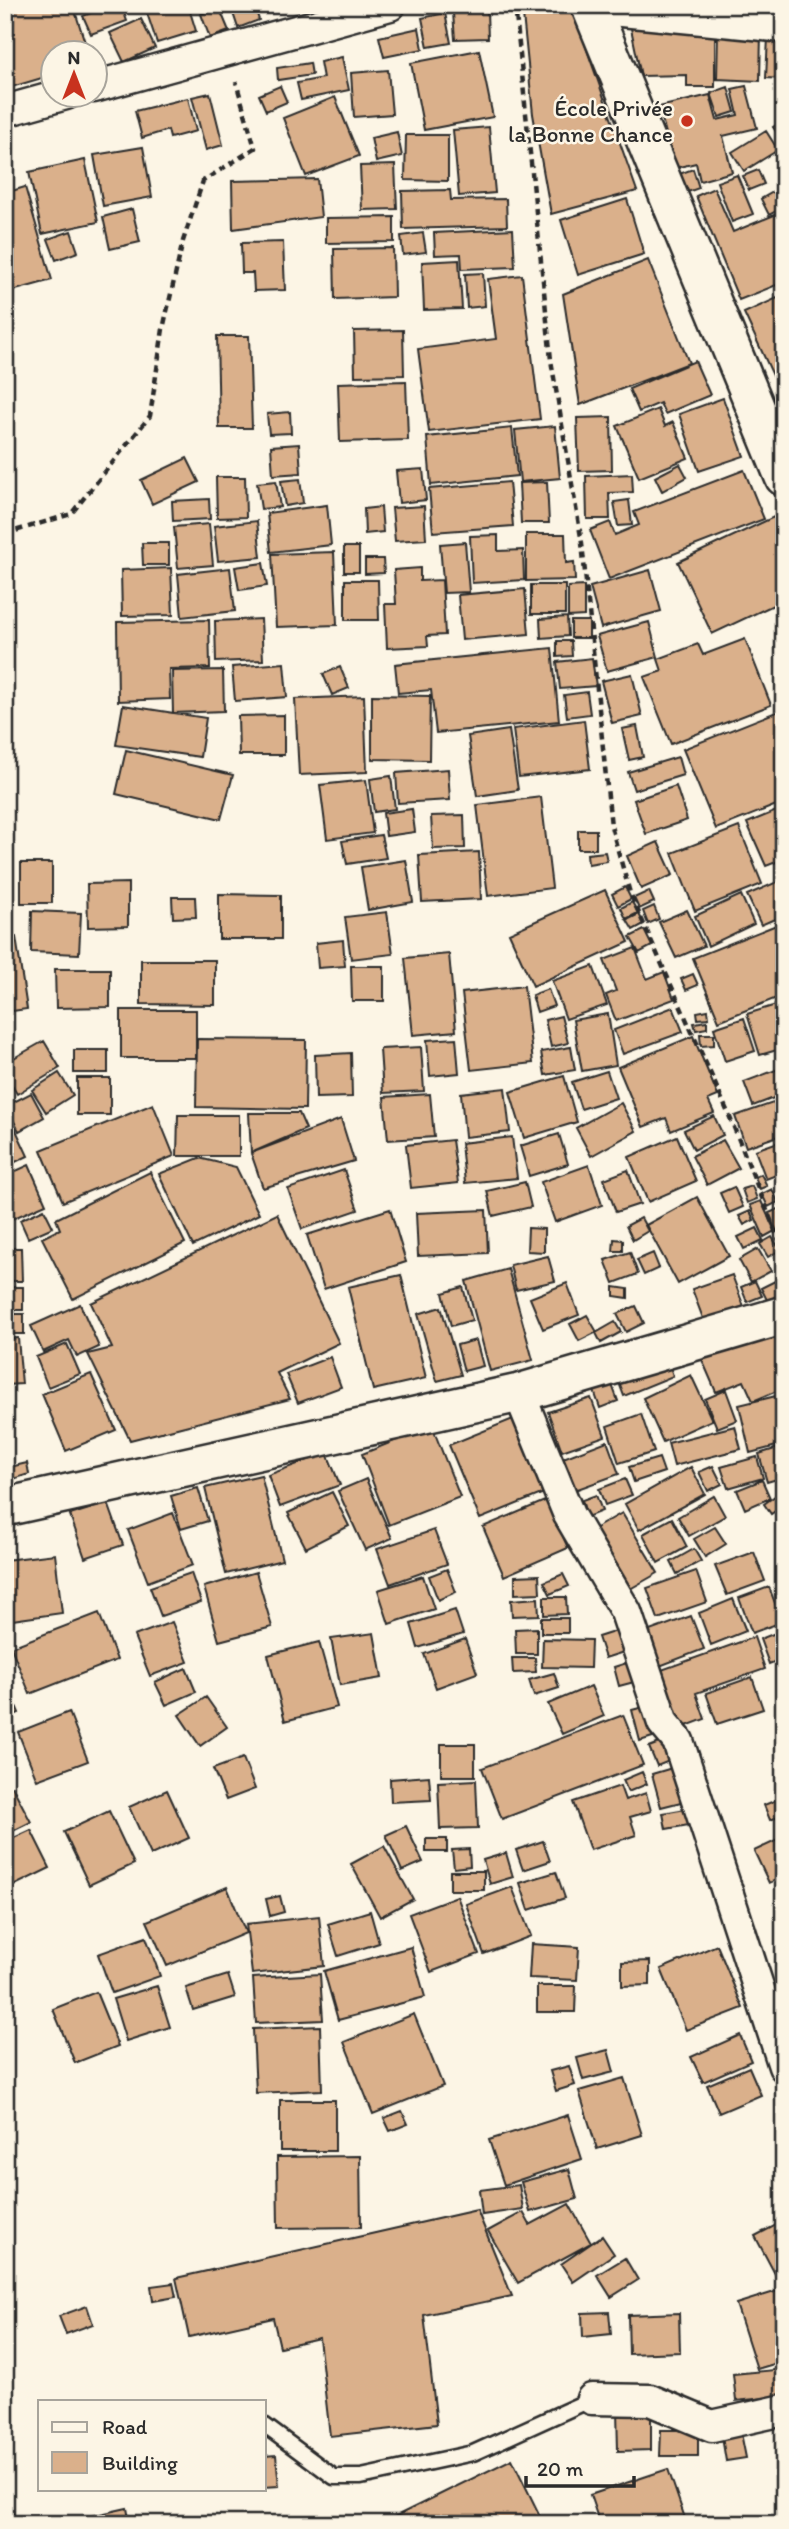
<svg xmlns="http://www.w3.org/2000/svg" width="789" height="2529" font-family="Itim,sans-serif">
  <style>
    .building { fill: #dab08b; stroke: #2b2b2b; stroke-width: 2 }
    .lines { fill: none; stroke-linecap: round; stroke-linejoin: round }
    .service-casing { stroke: #2b2b2b; stroke-width: 19 }
    .minor-casing { stroke: #2b2b2b; stroke-width: 35 }
    .tertiary-casing { stroke: #2b2b2b; stroke-width: 42 }
    .path { stroke: #2b2b2b; stroke-width: 4.5; stroke-dasharray: 7 5; stroke-linecap: butt }
    .service { stroke: #fcf5e5; stroke-width: 14 }
    .minor { stroke: #fcf5e5; stroke-width: 30 }
    .tertiary { stroke: #fcf5e5; stroke-width: 37 }
    .poi-dot { fill: #c8321e; stroke: #fcf5e5; stroke-width: 2.5 }
    .labels { text-anchor: middle; dominant-baseline: central; stroke-width: 5; stroke-linejoin: round; paint-order: stroke }
    .poi-label { font-size: 23px; fill: #2b2b2b; stroke: #fcf5e5; text-anchor: end }
  </style>
  <rect width="100%" height="100%" fill="#fcf5e5"/>
  <filter id="ink" filterUnits="userSpaceOnUse"><feTurbulence type="fractalNoise" baseFrequency=".0143" numOctaves="2"/><feDisplacementMap in="SourceGraphic" scale="14" xChannelSelector="R" yChannelSelector="G"/><feConvolveMatrix kernelMatrix="1 2 1 2 8 2 1 2 1" color-interpolation-filters="sRGB"/></filter>
  <g filter="url(#ink)">
    <path class="building" d="M5,5H73L88,52H52V75L5,89Z
      M76,5H106L78,13Z
      M111,5H121L127,21L91,34L83,16Z
      M138,5H163L140,12Z
      M170,5H188L196,31L157,43L147,13Z
      M254,5L259,20L238,28L233,13Z
      M522,5H571L637,191L551,214L533,114Z
      M219,7L229,31L210,38L201,14Z
      M487,11L488,38L455,39L453,13Z
      M445,13L451,43L428,47L422,18Z
      M141,19L155,48L124,62L110,33Z
      M629,19L715,31V87H687V75L641,76Z
      M419,28L423,49L384,57L379,37Z
      M718,30L761,31L760,81L717,79Z
      M768,37L784,38V79L766,78Z
      M479,50L493,117L424,130L411,63Z
      M342,57L349,90L301,100L297,83L323,78L320,62Z
      M310,63L312,75L278,80L277,68Z
      M388,70L392,114L354,117L351,73Z
      M280,86L287,102L266,111L259,95Z
      M746,86L757,128L723,136L732,172L700,181L696,163L675,168L659,107L710,95L717,120L738,115L732,89Z
      M728,87L735,112L719,117L711,93Z
      M210,93L223,145L206,150L192,97Z
      M335,97L359,156L306,176L283,118Z
      M188,98L196,131L170,138L168,130L142,138L135,111Z
      M784,120V143L773,127Z
      M489,127L495,193L459,196L453,130Z
      M766,131L778,150L744,171L732,152Z
      M397,132L402,156L376,162L371,138Z
      M406,135H448V181L405,180Z
      M143,147L152,197L103,206L94,155Z
      M85,160L98,222L42,234L29,172Z
      M395,165L397,209L362,210L360,166Z
      M693,169L699,188L685,193L679,174Z
      M758,170L764,184L749,190L743,176Z
      M737,175L753,214L732,222L717,182Z
      M317,179L321,217L233,229L232,181Z
      M25,187L52,280L5,293V193Z
      M714,188L733,232L784,211V282L739,300L696,196Z
      M780,188L784,207L769,215L761,199Z
      M450,190L451,200L506,199L507,226L403,229L402,191Z
      M627,199L644,254L578,275L561,220Z
      M132,209L140,242L110,249L103,217Z
      M394,217V242L326,243V218Z
      M513,229L515,267L462,269L461,254L435,255L434,233Z
      M71,231L78,252L56,260L48,239Z
      M423,233L426,252L403,255L401,236Z
      M283,242L285,290L254,291L253,273H242L241,243Z
      M393,248L394,297L335,299L334,249Z
      M459,260L462,309L424,310L422,262Z
      M648,260L689,363L580,405L563,294Z
      M483,273L485,306L467,308L465,274Z
      M522,275L540,419L429,432L418,349L496,339L488,279Z
      M784,295V396L783,397L744,313Z
      M403,330L404,375L355,376L354,331Z
      M217,336H249L252,428H219Z
      M695,361L710,395L665,414L660,403L639,412L629,389Z
      M406,381L408,440L340,442L338,383Z
      M723,398L744,456L699,471L679,414Z
      M658,409L665,426L673,422L688,458L639,478L617,426Z
      M290,412L291,433L269,434L267,414Z
      M611,417L612,470L579,471L577,418Z
      M555,426L560,478L520,482L515,430Z
      M512,428L517,476L431,485L427,437Z
      M299,444L301,473L273,475L271,446Z
      M187,458L199,482L152,504L141,480Z
      M680,464L687,477L662,491L655,477Z
      M423,469L426,500L399,503L396,471Z
      M744,470L764,519L609,579L590,530L610,522L615,535L639,525L634,512Z
      M632,474L633,492L609,493L610,519H587L586,476Z
      M216,477H245L246,517L217,518Z
      M300,479L303,503L285,506L281,481Z
      M276,481L280,507L261,509L257,483Z
      M509,482L513,526L433,532L429,489Z
      M547,482L549,523H521L519,483Z
      M209,499L210,519L173,521L172,501Z
      M629,500L632,525L618,526L614,502Z
      M327,505L331,545L271,552L267,513Z
      M424,506L426,539L395,541L392,508Z
      M381,507L383,532L365,534L364,509Z
      M778,515L784,527V600L712,634L678,562Z
      M257,521L261,557L218,561L214,526Z
      M209,524L213,565L178,568L174,527Z
      M526,534H565L566,563L574,562L575,580L526,581Z
      M498,535V551L523,550L524,580L472,583L470,536Z
      M465,542L469,592L444,593L440,544Z
      M142,543H169V565H143Z
      M344,547H359V572H344Z
      M334,552L337,625L276,627L272,554Z
      M365,559H383L384,573L365,574Z
      M263,563L267,586L239,590L235,567Z
      M171,568L173,615L122,616L121,570Z
      M230,568L235,611L182,617L178,574Z
      M420,568V581L442,580L445,635L427,636L428,646L387,648L385,604H396L394,570Z
      M650,570L661,611L601,628L590,587Z
      M345,580H378L379,620H345Z
      M531,585H565V614H531Z
      M584,586V616L568,617V587Z
      M525,589L529,634L462,640L458,595Z
      M567,617L568,636L541,638L540,619Z
      M261,619L263,660L216,662L215,621Z
      M209,620L210,668L169,669L170,699L118,701L117,622Z
      M571,621H589V638H571Z
      M649,622L658,657L607,671L597,636Z
      M745,639L771,705L671,744L644,677L662,671L658,659L698,644L703,655Z
      M557,641H571L572,656L557,657Z
      M552,648L559,721L436,733L431,690L398,693L395,664Z
      M592,658L596,686L560,689L557,662Z
      M284,663L287,697L235,701L232,667Z
      M340,667L349,688L332,695L323,674Z
      M223,670L224,711L173,713L172,671Z
      M632,674L642,716L612,723L601,681Z
      M587,692L590,714L567,717L564,695Z
      M372,695L430,696L429,760L372,759Z
      M364,696L367,772L299,775L295,699Z
      M123,705L206,718L200,757L116,745Z
      M784,709V802L716,829L683,749Z
      M284,715V755H239L238,716Z
      M584,720L590,769L519,777L513,729Z
      M637,726L643,757L629,760L622,729Z
      M509,730L518,790L477,796L468,736Z
      M126,750L233,775L221,819L116,794Z
      M678,757L683,775L634,790L628,772Z
      M448,769L450,800L398,803L396,773Z
      M391,776L395,809L374,812L370,779Z
      M366,780L373,833L327,839L320,785Z
      M676,786L687,820L646,834L634,800Z
      M541,797L552,888L488,896L477,805Z
      M784,808V859L766,866L747,823Z
      M412,809L415,832L386,836L383,813Z
      M464,815L465,848L433,849L431,816Z
      M739,827L762,884L695,911L672,853Z
      M578,830H596V849H578Z
      M381,835L386,858L347,864L342,841Z
      M658,842L673,875L641,889L627,856Z
      M479,852L481,899L422,902L419,855Z
      M605,852L607,861L588,864L587,854Z
      M406,860L413,902L368,910L361,867Z
      M21,863H52V903H21Z
      M784,879V915L761,925L747,895Z
      M128,883V926L88,927L87,884Z
      M625,887L631,899L618,906L612,894Z
      M605,890L629,942L533,986L509,933Z
      M649,891L654,902L639,909L634,898Z
      M219,894L281,895V939H219Z
      M741,895L754,924L708,946L695,916Z
      M172,897H195L196,917L173,918Z
      M632,902L638,913L626,919L621,908Z
      M654,906L659,919L648,924L643,911Z
      M687,910L704,946L676,958L659,922Z
      M32,911L81,913L79,954L31,952Z
      M387,912L393,954L351,959L345,917Z
      M639,914L644,924L633,930L627,920Z
      M784,922V995L719,1021L693,958Z
      M644,930L652,946L639,953L630,937Z
      M16,937L27,1009L5,1012V938Z
      M343,940L345,966L318,968L316,943Z
      M635,948L647,979L664,972L674,999L616,1021L606,995L616,991L604,960Z
      M449,954L456,1031L413,1035L405,958Z
      M141,960H215V1005L141,1004Z
      M351,966H384V1001H352Z
      M593,966L607,1005L566,1019L552,981Z
      M55,969H110V1007L56,1008Z
      M693,974L698,985L686,990L681,979Z
      M524,986L533,1063L471,1070L462,993Z
      M548,989L554,1006L537,1012L532,995Z
      M776,1005L784,1029V1048L760,1055L747,1014Z
      M673,1007L683,1032L623,1054L614,1030Z
      M121,1010H196V1058H121Z
      M708,1010L709,1018L698,1019L697,1012Z
      M608,1014L616,1065L582,1071L573,1020Z
      M561,1016L568,1043L551,1047L545,1020Z
      M744,1018L755,1051L725,1061L714,1028Z
      M707,1021V1028L696,1030L694,1023Z
      M700,1034H714V1045L701,1046Z
      M693,1036L718,1096L708,1100L714,1113L671,1131L666,1118L643,1127L618,1067Z
      M456,1038L459,1073L430,1076L427,1040Z
      M197,1039L306,1040L305,1109L196,1107Z
      M44,1041L60,1068L17,1094L5,1074V1063Z
      M421,1047L424,1091L383,1093L380,1049Z
      M571,1047L575,1070L545,1075L541,1052Z
      M74,1050H108V1073H74Z
      M351,1053L352,1097L316,1098L315,1055Z
      M784,1067V1094L753,1106L744,1082Z
      M607,1071L616,1098L581,1109L572,1082Z
      M59,1073L73,1095L46,1112L32,1090Z
      M564,1076L577,1122L524,1138L510,1092Z
      M77,1078H110V1115H77Z
      M505,1088L510,1132L465,1137L461,1093Z
      M31,1093L44,1117L19,1131L6,1106Z
      M430,1094L434,1137L388,1140L384,1097Z
      M779,1101L784,1113V1134L746,1147L735,1116Z
      M621,1103L636,1131L591,1156L576,1128Z
      M153,1104L174,1156L63,1202L41,1150Z
      M249,1113H299L306,1129L251,1153Z
      M178,1115H239V1156H177Z
      M714,1116L723,1135L694,1150L684,1130Z
      M341,1119L354,1161L263,1188L251,1153Z
      M15,1128L28,1156L5,1167V1133Z
      M559,1134L568,1164L529,1176L520,1146Z
      M677,1136L696,1181L648,1202L629,1157Z
      M512,1137L517,1178L465,1183L461,1143Z
      M452,1140L458,1183L411,1188L406,1145Z
      M723,1140L739,1168L707,1185L692,1156Z
      M781,1141L784,1172L766,1179L755,1150Z
      M199,1158L236,1167L259,1214L193,1246L159,1174Z
      M29,1165L46,1204L5,1222V1176Z
      M589,1165L602,1205L555,1222L541,1182Z
      M344,1170L358,1210L302,1229L288,1189Z
      M628,1170L640,1204L616,1212L604,1179Z
      M150,1172L185,1243L73,1299L42,1238L60,1229L56,1219Z
      M761,1174L767,1186L760,1189L755,1177Z
      M525,1182L531,1207L493,1216L487,1191Z
      M752,1186L757,1199L747,1203L742,1189Z
      M734,1187L743,1207L729,1213L720,1193Z
      M772,1189L778,1202L768,1207L762,1194Z
      M697,1197L729,1256L678,1284L646,1225Z
      M761,1201L775,1231L764,1237L750,1205Z
      M783,1207L784,1228L776,1231L769,1213Z
      M44,1209L53,1227L28,1238L20,1220Z
      M390,1209L406,1262L324,1289L307,1235Z
      M486,1210L488,1253L418,1256L416,1213Z
      M750,1211L754,1220L744,1225L739,1216Z
      M277,1214L339,1343L277,1373L290,1399L130,1440L88,1354L112,1348L91,1303Z
      M641,1218L648,1231L633,1240L626,1226Z
      M528,1228L544,1229V1252L527,1251Z
      M757,1228L763,1240L744,1249L738,1237Z
      M772,1237L780,1250L768,1257L760,1244Z
      M614,1239L623,1240V1251H613Z
      M5,1248H21L22,1281H5Z
      M758,1249L771,1271L751,1282L739,1260Z
      M630,1252L638,1274L614,1283L605,1260Z
      M653,1253L659,1268L644,1275L637,1260Z
      M548,1256L555,1281L516,1290L510,1265Z
      M508,1269L533,1360L490,1371L466,1281Z
      M401,1275L426,1378L373,1390L348,1287Z
      M732,1275L744,1307L704,1321L692,1289Z
      M781,1278L784,1294L768,1302L761,1288Z
      M755,1281L762,1296L747,1302L741,1287Z
      M567,1283L579,1315L543,1329L530,1298Z
      M5,1287H23V1310H5Z
      M463,1287L472,1320L451,1326L443,1293Z
      M614,1287L628,1289V1298L614,1296Z
      M80,1304L99,1347L77,1357L69,1340L43,1352L31,1326Z
      M636,1306L644,1323L626,1332L617,1314Z
      M441,1307L461,1375L437,1381L418,1314Z
      M5,1314H24V1334H5Z
      M587,1315L597,1332L579,1341L570,1324Z
      M784,1320V1388L753,1401L744,1381L716,1392L700,1355Z
      M615,1322L621,1332L601,1343L596,1333Z
      M18,1338L22,1384L5,1385V1339Z
      M476,1340L483,1366L464,1371L457,1345Z
      M67,1344L80,1374L48,1387L36,1357Z
      M330,1357L341,1387L298,1403L286,1374Z
      M668,1360L673,1376L624,1396L618,1380Z
      M91,1374L116,1430L66,1451L42,1394Z
      M691,1375L712,1420L663,1442L643,1398Z
      M611,1382L618,1401L600,1408L593,1388Z
      M726,1390L737,1420L717,1428L705,1399Z
      M776,1396L784,1426V1444L750,1453L739,1405Z
      M591,1398L605,1436L562,1451L548,1412Z
      M641,1414L654,1452L619,1463L607,1426Z
      M513,1419L544,1493L480,1519L449,1445Z
      M432,1426L460,1497L389,1525L362,1454Z
      M735,1426L741,1449L674,1466L668,1443Z
      M607,1441L619,1474L575,1490L563,1458Z
      M778,1448L784,1477L767,1482L759,1454Z
      M327,1453L340,1485L280,1507L268,1475Z
      M757,1457L763,1478L728,1488L721,1467Z
      M659,1458L664,1472L634,1482L629,1467Z
      M27,1463L29,1474L13,1479L10,1467Z
      M713,1466L722,1484L708,1491L699,1472Z
      M691,1467L705,1494L639,1530L625,1504Z
      M261,1475L282,1560L226,1574L205,1488Z
      M366,1479L392,1538L365,1550L338,1491Z
      M625,1479L632,1495L605,1505L599,1489Z
      M762,1480L770,1498L745,1509L737,1490Z
      M198,1488L208,1521L181,1529L171,1496Z
      M332,1492L349,1526L306,1548L288,1513Z
      M779,1493L784,1505L771,1514L764,1504Z
      M596,1495L602,1511L587,1517L582,1500Z
      M714,1496L725,1516L689,1536L678,1517Z
      M547,1500L568,1548L504,1576L483,1527Z
      M108,1503L123,1545L85,1558L70,1515Z
      M784,1511V1535L777,1512Z
      M173,1513L193,1565L148,1582L128,1530Z
      M622,1513L658,1573L630,1589L594,1529Z
      M672,1518L687,1547L658,1563L643,1534Z
      M715,1527L726,1544L705,1557L694,1539Z
      M434,1530L447,1564L390,1584L377,1549Z
      M694,1549L701,1561L677,1574L671,1562Z
      M754,1552L765,1581L727,1595L715,1566Z
      M55,1554L62,1613L5,1621V1560Z
      M447,1569L456,1592L438,1600L429,1576Z
      M696,1571L707,1602L658,1619L647,1588Z
      M256,1572L272,1627L219,1641L204,1587Z
      M191,1573L201,1602L161,1616L150,1587Z
      M563,1574L569,1586L550,1594L544,1582Z
      M539,1575L540,1593L515,1594V1576Z
      M423,1576L434,1609L389,1624L378,1590Z
      M769,1587L782,1622L752,1633L739,1598Z
      M544,1597H566L567,1614L544,1615Z
      M538,1598L539,1615L512,1616L511,1600Z
      M733,1599L746,1631L711,1645L699,1613Z
      M455,1610L463,1634L418,1648L411,1624Z
      M99,1613L117,1660L30,1694L11,1647Z
      M691,1616L704,1649L657,1667L644,1633Z
      M541,1618H568V1633H541Z
      M172,1622L188,1662L150,1676L134,1636Z
      M537,1628V1654H516L515,1629Z
      M626,1628L633,1649L605,1658L598,1637Z
      M781,1631L784,1658L769,1664L760,1639Z
      M374,1633L382,1678L340,1685L331,1639Z
      M754,1637L765,1669L696,1693L705,1719L673,1731L653,1673Z
      M465,1639L477,1673L436,1688L424,1654Z
      M543,1639L591,1640L590,1668L542,1667Z
      M319,1642L337,1707L285,1721L268,1655Z
      M512,1658H535L536,1672L513,1673Z
      M633,1661L638,1681L619,1686L614,1667Z
      M186,1668L196,1692L166,1705L155,1682Z
      M554,1673L559,1688L534,1696L529,1680Z
      M752,1677L763,1709L717,1724L706,1693Z
      M5,1679L19,1713L5,1719Z
      M591,1686L604,1716L562,1734L548,1704Z
      M206,1697L227,1727L200,1746L179,1715Z
      M651,1705L659,1735L640,1741L632,1710Z
      M69,1712L88,1761L37,1780L18,1732Z
      M623,1715L643,1765L502,1819L482,1768Z
      M672,1738L679,1757L657,1766L649,1747Z
      M441,1744H475V1776H441Z
      M243,1758L255,1789L226,1800L213,1769Z
      M672,1768L681,1802L661,1807L652,1774Z
      M642,1772L647,1784L628,1792L623,1780Z
      M429,1776L431,1800L391,1802L390,1779Z
      M476,1780L478,1828L440,1829L438,1782Z
      M12,1786L31,1822L5,1835V1789Z
      M620,1786L625,1800L646,1793L651,1811L630,1817L636,1835L590,1850L573,1802Z
      M167,1790L189,1838L151,1855L129,1807Z
      M784,1797V1815L770,1820L764,1805Z
      M686,1809L689,1825L666,1829L663,1813Z
      M109,1811L134,1864L89,1885L64,1832Z
      M406,1826L423,1862L402,1871L386,1835Z
      M31,1830L50,1868L5,1890V1842Z
      M782,1838L784,1877L769,1883L754,1851Z
      M426,1839H447V1852H426Z
      M543,1841L550,1861L523,1870L516,1850Z
      M384,1846L413,1899L380,1917L351,1864Z
      M469,1849L470,1866L454,1868L452,1850Z
      M506,1853L513,1877L490,1884L483,1860Z
      M450,1871H484V1890H450Z
      M556,1872L565,1898L529,1910L520,1883Z
      M227,1887L246,1933L167,1966L147,1921Z
      M512,1887L531,1936L484,1954L466,1904Z
      M280,1896L284,1912L270,1916L266,1899Z
      M457,1896L479,1954L431,1972L409,1914Z
      M370,1911L379,1943L338,1956L328,1924Z
      M319,1916L324,1966L252,1974L246,1924Z
      M146,1937L160,1976L112,1993L98,1954Z
      M531,1944L579,1947L577,1980L529,1978Z
      M717,1945L743,2008L686,2030L661,1969Z
      M411,1947L425,1997L338,2020L324,1971Z
      M650,1961V1985L622,1986V1962Z
      M320,1974L323,2020L256,2023L253,1978Z
      M228,1975L235,1997L193,2010L186,1988Z
      M157,1986L170,2027L126,2041L113,1999Z
      M537,1986H576L575,2012H537Z
      M784,1986V2014L773,1991Z
      M96,1992L118,2046L75,2063L53,2009Z
      M414,2014L443,2086L373,2114L344,2042Z
      M320,2026L322,2090L256,2093L253,2029Z
      M740,2035L751,2061L703,2082L691,2057Z
      M608,2050L614,2072L583,2080L577,2058Z
      M569,2066L575,2085L556,2091L550,2071Z
      M749,2067L761,2095L719,2113L707,2085Z
      M624,2078L642,2135L597,2149L579,2091Z
      M280,2100H335V2151H280Z
      M402,2111L408,2124L390,2131L384,2118Z
      M568,2115L582,2159L504,2185L489,2140Z
      M360,2156L361,2227L278,2228L277,2157Z
      M569,2169L577,2199L530,2212L521,2182Z
      M519,2185L523,2209L482,2215L479,2190Z
      M569,2204L591,2243L518,2283L488,2231L523,2212L530,2225Z
      M477,2210L512,2296L424,2315L437,2424L330,2436L319,2338L280,2347L273,2318L189,2337L176,2278Z
      M780,2223L784,2230V2269L775,2274L755,2236Z
      M602,2236L614,2254L573,2282L561,2264Z
      M625,2258L638,2280L611,2297L597,2275Z
      M173,2283L176,2297L153,2301L151,2286Z
      M784,2289V2361L757,2369L736,2304Z
      M87,2306L93,2324L66,2334L59,2316Z
      M609,2312L611,2334L583,2337L582,2313Z
      M679,2313L680,2352L629,2354L628,2315Z
      M784,2369V2396L736,2401L733,2374Z
      M651,2408V2450L618,2451L617,2409Z
      M740,2428L746,2458L726,2461L721,2431Z
      M661,2430H698V2456H660Z
      M276,2455L279,2486L264,2487V2456Z
      M512,2459L544,2524H395L392,2518Z
      M668,2469L687,2524H600L590,2495Z
      M127,2508L130,2524H92L91,2516Z
      M12,2509L16,2524H5V2511Z
      M784,2516V2524H768V2522Z"/>
    <g class="lines">
      <defs>
        <path id="service" d="M264,2425L334,2477H361L473,2453L592,2399"/>
        <path id="minor" d="M591,8L784,27
          M94,87L390,5
          M5,111L66,94
          M519,1393L569,1515L626,1612L663,1723L678,1741L784,2066
          M592,2399L650,2400L712,2426L784,2410"/>
        <path id="tertiary" d="M590,5L784,477
          M5,1507L519,1393L784,1315"/>
      </defs>
      <use href="#service" class="service-casing"/>
      <use href="#minor" class="minor-casing"/>
      <use href="#tertiary" class="tertiary-casing"/>
      <path class="path" d="M515,5L551,360L582,543L611,826L630,893L729,1115L784,1253
        M5,534L71,514L150,416L163,329L183,241L203,181L255,148L236,82"/>
      <use href="#service" class="service"/>
      <use href="#minor" class="minor"/>
      <use href="#tertiary" class="tertiary"/>
    </g>
  </g>
  <circle class="poi-dot" cx="687" cy="121" r="7"/>
  <g class="labels">
    <g class="poi-label">
      <text x="673" y="108">École Privée<tspan x="673" dy="26">la Bonne Chance</tspan></text>
    </g>
  </g>
  <rect width="789" height="2529" fill="none" stroke="#fcf5e5" stroke-width="28"/>
  <rect x="14" y="14" width="761" height="2501" fill="none" stroke="#2b2b2b" stroke-width="2.5" filter="url(#ink)"/>
  <rect x="38" y="2400" width="228" height="91" fill="#fcf5e5" stroke="#a8a49b" stroke-width="2"/>
  <rect x="52" y="2422" width="35" height="10" fill="#fcf5e5" stroke="#a8a49b" stroke-width="2"/>
  <text x="102" y="2434" font-size="21" fill="#2b2b2b">Road</text>
  <rect x="52" y="2452" width="35" height="21" fill="#dab08b" stroke="#a8a49b" stroke-width="2"/>
  <text x="102" y="2470" font-size="21" fill="#2b2b2b">Building</text>
  <g transform="translate(74 74)"><circle r="33" fill="#fcf5e5" stroke="#a8a49b" stroke-width="2"/>
  <path d="M0-5L12 26L0 18L-12 26Z" fill="#c8321e"/>
  <text y="-10" font-size="19" font-weight="bold" text-anchor="middle" fill="#2b2b2b">N</text>
  </g>
  <path d="M526 2476v10h108v-10" fill="none" stroke="#2b2b2b" stroke-width="3.5"/>
  <text x="537" y="2476" font-size="21" fill="#2b2b2b" stroke="#fcf5e5" stroke-width="5" paint-order="stroke">20 m</text>
</svg>
